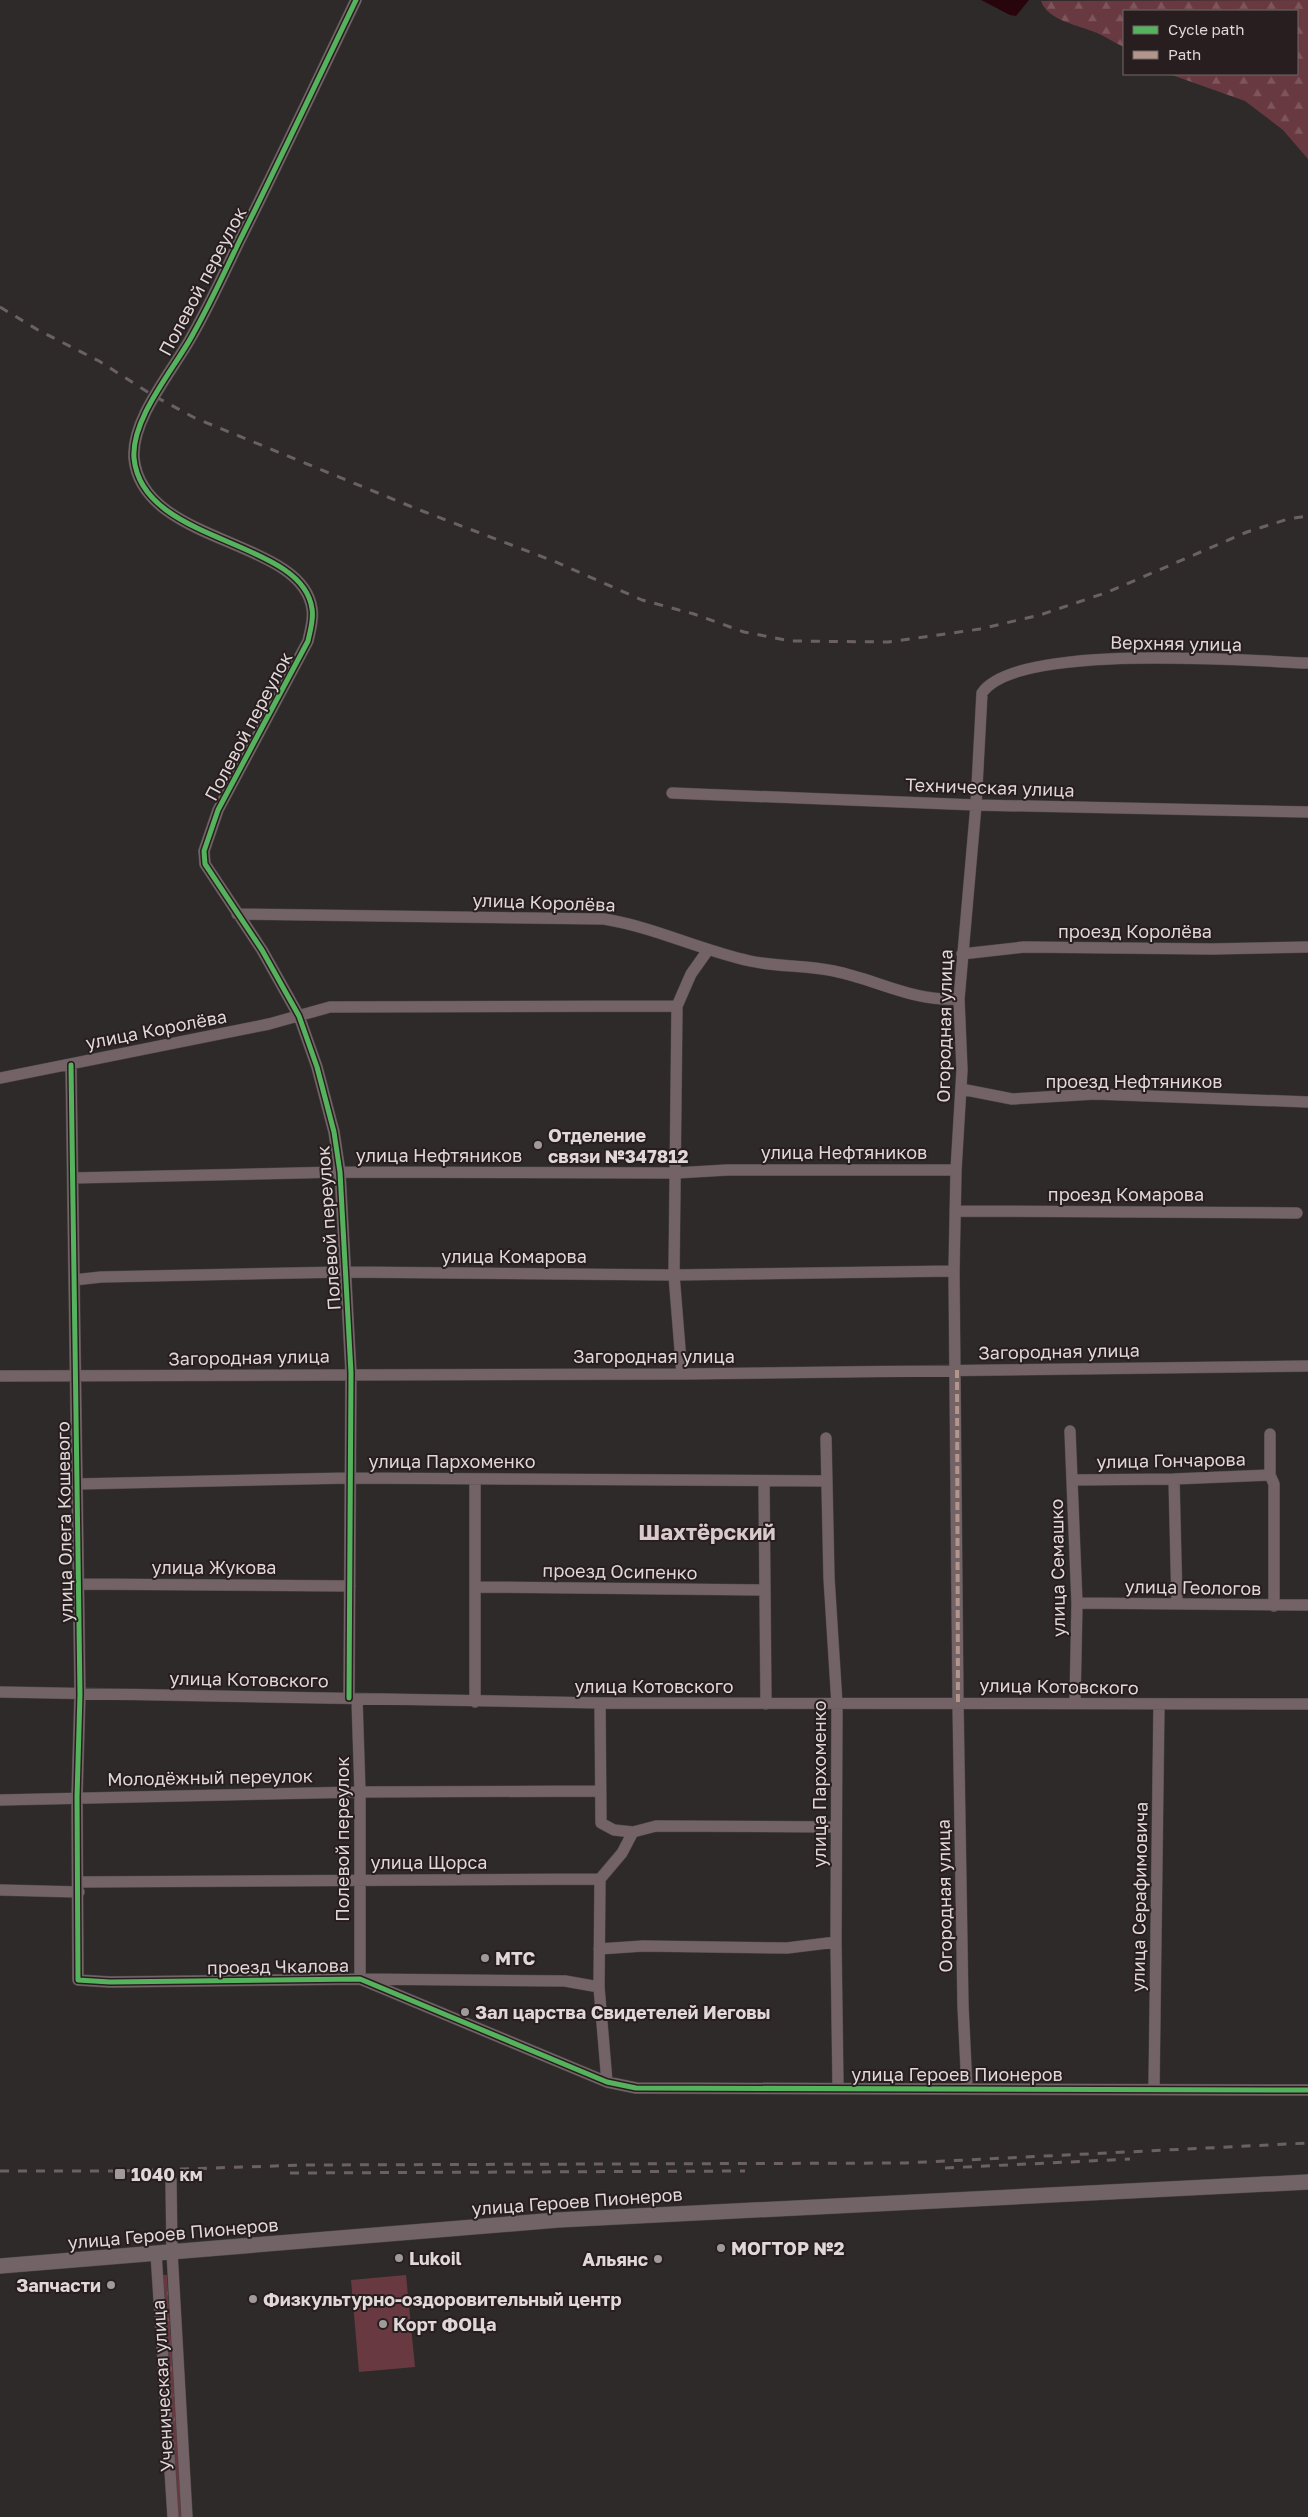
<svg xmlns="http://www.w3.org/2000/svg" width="1308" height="2517" font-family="'Golos Text',sans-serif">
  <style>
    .grass { fill: url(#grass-tufts) }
    .forest { fill: url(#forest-firs) }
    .pitch { fill: #683940 }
    .water { fill: #28050d }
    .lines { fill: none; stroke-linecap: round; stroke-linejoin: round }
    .minor-casing { stroke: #4a4747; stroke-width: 12 }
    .major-casing { stroke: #4a4747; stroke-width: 16 }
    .minor { stroke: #746366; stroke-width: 11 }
    .major { stroke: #726466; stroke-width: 15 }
    .rail { stroke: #6b6163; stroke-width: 3; stroke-dasharray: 9 9; stroke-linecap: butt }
    .quiet { stroke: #b2968c; stroke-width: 4; stroke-dasharray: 8 4; stroke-linecap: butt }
    .cycleway-casing { stroke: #281e1f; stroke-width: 8 }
    .cycleway { stroke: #56b35d; stroke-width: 5 }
    .poi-dot { fill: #a19a9b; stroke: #281e1f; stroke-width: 2 }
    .labels { text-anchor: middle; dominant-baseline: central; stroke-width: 4; stroke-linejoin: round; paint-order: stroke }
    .street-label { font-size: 18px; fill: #dfd7d8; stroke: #281e1f }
    .poi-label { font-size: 18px; font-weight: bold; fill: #dfd7d8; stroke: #281e1f; text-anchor: start }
    .district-label { font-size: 22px; font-weight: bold; fill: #d8cacb; stroke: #281e1f }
  </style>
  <defs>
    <pattern id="grass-tufts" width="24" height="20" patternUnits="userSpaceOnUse" patternTransform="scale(1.25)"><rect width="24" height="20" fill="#683940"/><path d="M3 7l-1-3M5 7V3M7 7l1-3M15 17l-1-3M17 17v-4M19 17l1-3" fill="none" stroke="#7d555b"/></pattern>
    <pattern id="forest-firs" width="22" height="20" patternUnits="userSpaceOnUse" patternTransform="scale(1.25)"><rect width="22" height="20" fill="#683940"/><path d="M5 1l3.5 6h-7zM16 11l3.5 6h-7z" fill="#7d555b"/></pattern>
  </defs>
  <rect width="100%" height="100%" fill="#2f2a2a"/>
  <path class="grass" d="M163,2275H167L182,2517H175Z"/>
  <path class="forest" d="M1308,0V159L1283,130L1245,101L1169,74H1297V11H1124V47C1115,43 1106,37 1097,33C1079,25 1048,21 1041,1Z"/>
  <path class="pitch" d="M406,2275L415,2367L359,2372L351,2280Z"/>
  <path class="water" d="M981,0H1029L1016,16L1010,15Z"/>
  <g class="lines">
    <defs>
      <path id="minor" d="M672,793L976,805L1308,812
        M237,914L604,919C654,927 700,950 750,961C777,967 806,965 834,971C878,980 913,1002 959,999
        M962,954L1024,947L1212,949L1308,947
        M71,1065L80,1694L77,1797L78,1980L110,1982L360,1979L607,2082L636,2088L1308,2090
        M0,1078L269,1024L330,1007L677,1006
        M961,1089L1012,1099L1095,1094L1308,1102
        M73,1178L340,1172L676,1173L727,1170H956
        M955,1211L1297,1213
        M74,1280L101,1277L345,1272L674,1275L954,1271
        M682,1374L674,1275L677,1006L691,974L708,950
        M0,1376L682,1374L1308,1366
        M1070,1431L1077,1603L1075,1703
        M1270,1434V1475L1274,1484V1606
        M826,1438L829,1578L837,1704L836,1942L838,2087
        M475,1479V1702
        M1174,1479L1177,1604
        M1072,1480L1174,1479L1270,1475
        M764,1481L766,1704
        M77,1484L350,1478L827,1481
        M78,1584L350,1586
        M475,1587L765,1590
        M1077,1603L1308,1605
        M0,1692L600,1703L1308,1704
        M349,1698L351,1373L340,1172L334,1132L317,1067L299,1016L262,950L205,864L204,851L218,810L308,641C310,631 314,619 312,609C303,538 142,545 134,458C131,418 175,368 193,334C210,304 224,273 239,242C279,162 317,81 356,0
        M357,1699L360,1792V1979L565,1981L599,1987
        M600,1703L601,1823L614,1830L633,1832L622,1853L600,1879L599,1987L607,2082
        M0,1800L360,1792L600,1791
        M633,1832L656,1826L836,1827
        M79,1882L600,1879
        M0,1890L79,1892
        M599,1949L643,1946L787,1948L836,1942
        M967,2089L963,2006L958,1703L954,1271L956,1170L962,1070L959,999L976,805L982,693C1016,642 1247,661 1308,663
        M1154,2089L1159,1705
        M171,2180L172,2252L187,2517
        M156,2253L173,2517"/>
      <path id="major" d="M0,2266L558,2220L1308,2182"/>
    </defs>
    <use href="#minor" class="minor-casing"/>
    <use href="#major" class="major-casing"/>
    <use href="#minor" class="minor"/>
    <use href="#major" class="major"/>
    <path class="rail" d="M0,307L38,330L99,361L154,396L195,418L417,509L556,562L642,600L694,614L744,632L791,641L888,642L980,629L1040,615L1108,592L1247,532L1288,519L1308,516
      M945,2168L1130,2159
      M0,2171H119L306,2165L905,2163L1308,2143
      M290,2173L745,2171"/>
    <path class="quiet" d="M957,1370L958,1703"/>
    <defs>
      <path id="cycleway" d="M71,1065L80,1694L77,1797L78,1980L110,1982L360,1979L607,2082L636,2088L1308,2090
        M349,1698L351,1373L340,1172L334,1132L317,1067L299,1016L262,950L205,864L204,851L218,810L308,641C310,631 314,619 312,609C303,538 142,545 134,458C131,418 175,368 193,334C210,304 224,273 239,242C279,162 317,81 356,0"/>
    </defs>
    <use href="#cycleway" class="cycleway-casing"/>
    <use href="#cycleway" class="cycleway"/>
  </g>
  <g class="poi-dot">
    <circle cx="538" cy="1145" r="5"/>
    <circle cx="485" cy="1958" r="5"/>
    <circle cx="465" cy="2012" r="5"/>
    <rect x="114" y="2168" width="12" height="12" rx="2.5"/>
    <circle cx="721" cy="2248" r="5"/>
    <circle cx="399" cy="2258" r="5"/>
    <circle cx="658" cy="2259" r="5"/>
    <circle cx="111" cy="2285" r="5"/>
    <circle cx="253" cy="2299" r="5"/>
    <circle cx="383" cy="2324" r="5"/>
  </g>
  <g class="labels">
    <g class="street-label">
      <text transform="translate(202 281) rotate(-62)">Полевой переулок</text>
      <text transform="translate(1176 643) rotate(1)">Верхняя улица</text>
      <text transform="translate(248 726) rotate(-62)">Полевой переулок</text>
      <text transform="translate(990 787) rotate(2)">Техническая улица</text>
      <text transform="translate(544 902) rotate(2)">улица Королёва</text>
      <text x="1135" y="931">проезд Королёва</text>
      <text transform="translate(944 1026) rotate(-89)">Огородная улица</text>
      <text transform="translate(156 1029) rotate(-11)">улица Королёва</text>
      <text x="1134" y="1081">проезд Нефтяников</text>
      <text x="844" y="1152">улица Нефтяников</text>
      <text x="439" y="1155">улица Нефтяников</text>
      <text x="1126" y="1194">проезд Комарова</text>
      <text transform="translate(328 1228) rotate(-94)">Полевой переулок</text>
      <text x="514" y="1256">улица Комарова</text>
      <text transform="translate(1059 1351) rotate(-1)">Загородная улица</text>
      <text x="654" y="1356">Загородная улица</text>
      <text transform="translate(249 1357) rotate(-1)">Загородная улица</text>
      <text transform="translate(1171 1460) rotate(-1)">улица Гончарова</text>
      <text x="452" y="1461">улица Пархоменко</text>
      <text transform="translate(64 1522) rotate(-91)">улица Олега Кошевого</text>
      <text x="214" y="1567">улица Жукова</text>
      <text transform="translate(1057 1568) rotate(-91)">улица Семашко</text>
      <text transform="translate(620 1571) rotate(1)">проезд Осипенко</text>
      <text transform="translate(1193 1587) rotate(1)">улица Геологов</text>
      <text transform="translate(249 1679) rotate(1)">улица Котовского</text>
      <text x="654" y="1686">улица Котовского</text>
      <text transform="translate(1059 1686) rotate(1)">улица Котовского</text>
      <text transform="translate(210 1777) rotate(-1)">Молодёжный переулок</text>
      <text transform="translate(819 1784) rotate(-90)">улица Пархоменко</text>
      <text transform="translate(342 1839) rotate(-90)">Полевой переулок</text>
      <text x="429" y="1862">улица Щорса</text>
      <text transform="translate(944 1896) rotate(-91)">Огородная улица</text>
      <text transform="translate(1139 1897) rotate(-89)">улица Серафимовича</text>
      <text transform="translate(278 1966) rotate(-1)">проезд Чкалова</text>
      <text x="957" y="2074">улица Героев Пионеров</text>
      <text transform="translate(577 2201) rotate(-4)">улица Героев Пионеров</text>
      <text transform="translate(173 2233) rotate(-5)">улица Героев Пионеров</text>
      <text transform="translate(162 2386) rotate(-93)">Ученическая улица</text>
    </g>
    <g class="poi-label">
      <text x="548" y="1135">Отделение<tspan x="548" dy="21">связи №347812</tspan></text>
      <text x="495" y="1958">МТС</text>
      <text x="475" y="2012">Зал царства Свидетелей Иеговы</text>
      <text x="131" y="2174">1040 км</text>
      <text x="731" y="2248">МОГТОР №2</text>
      <text x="409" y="2258">Lukoil</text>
      <text x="648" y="2259" text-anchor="end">Альянс</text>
      <text x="101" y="2285" text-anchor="end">Запчасти</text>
      <text x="263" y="2299">Физкультурно-оздоровительный центр</text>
      <text x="393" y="2324">Корт ФОЦа</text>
    </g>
    <g class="district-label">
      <text x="707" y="1531">Шахтёрский</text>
    </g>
  </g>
  <rect x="1123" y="10" width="175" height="65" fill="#281e1f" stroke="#716869"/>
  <rect x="1133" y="26" width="25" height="8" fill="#56b35d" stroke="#716869"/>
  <text x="1168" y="35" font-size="15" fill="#dfd7d8">Cycle path</text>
  <rect x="1133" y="51" width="25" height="8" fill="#b2968c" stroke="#716869"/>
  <text x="1168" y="60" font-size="15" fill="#dfd7d8">Path</text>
</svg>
